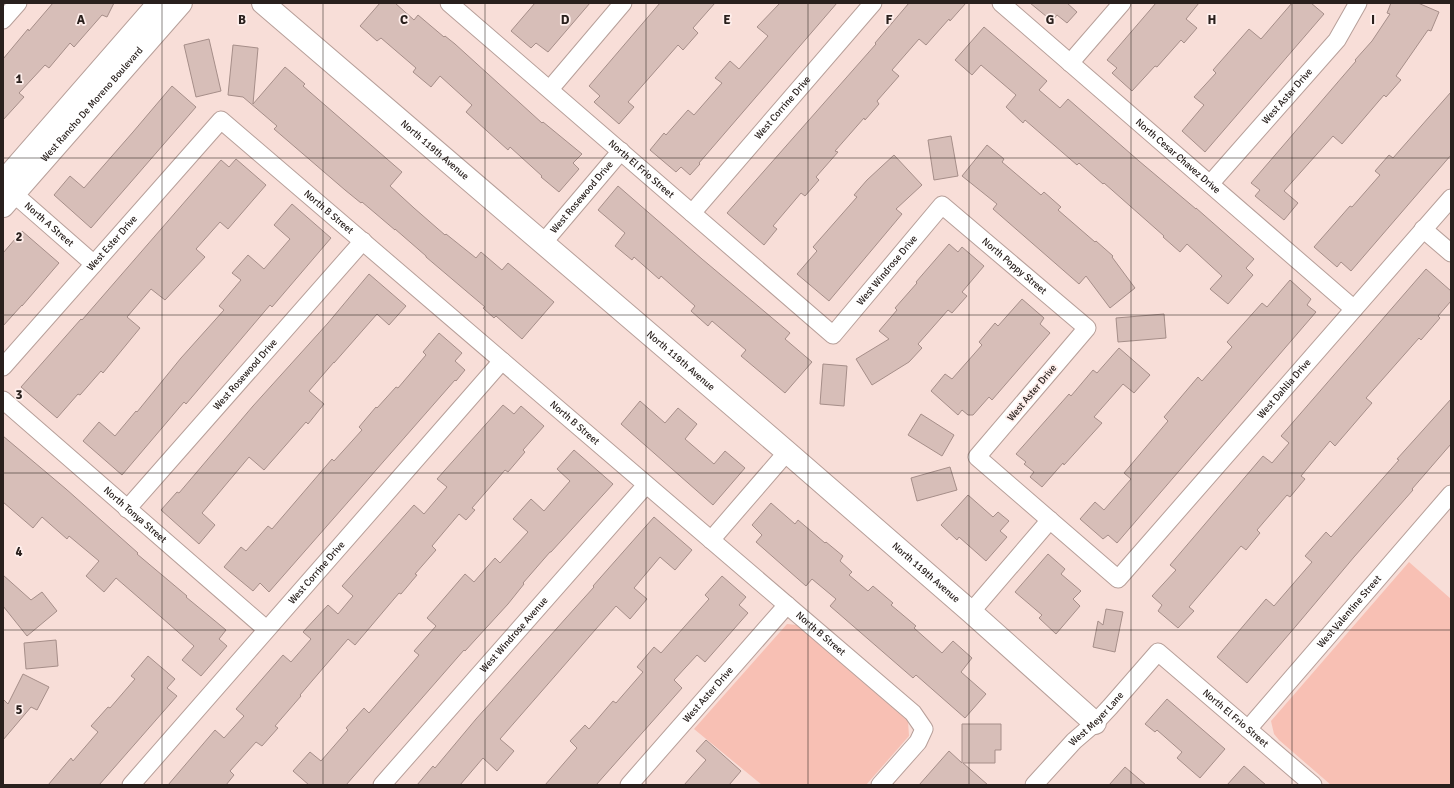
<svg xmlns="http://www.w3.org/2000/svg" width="1454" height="788" font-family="Signika,sans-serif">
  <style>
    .green { fill: #f8c0b4 }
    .building { fill: #d7beb8; stroke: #a68e89 }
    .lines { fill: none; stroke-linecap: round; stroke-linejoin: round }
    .minor-casing { stroke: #b79f99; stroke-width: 19 }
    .tertiary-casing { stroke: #b79f99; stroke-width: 24 }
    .minor { stroke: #fff; stroke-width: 17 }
    .tertiary { stroke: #fff; stroke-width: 22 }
    .grid { fill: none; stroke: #29201d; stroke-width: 1; stroke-opacity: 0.55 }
    .labels { text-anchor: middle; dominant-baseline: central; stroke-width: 3.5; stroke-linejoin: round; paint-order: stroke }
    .street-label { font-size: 10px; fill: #29201d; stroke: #feeeeb }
    .grid-label { font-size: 13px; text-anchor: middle; font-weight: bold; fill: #29201d; stroke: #feeeeb; stroke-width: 3.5; stroke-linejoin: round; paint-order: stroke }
  </style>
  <rect width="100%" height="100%" fill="#f8ded8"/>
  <path class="green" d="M1409,562L1451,599V785H1331L1279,740L1274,734L1271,721Z
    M787,624L797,625L908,721L909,736L866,785H762L694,729Z"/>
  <path class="building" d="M53,3H114L107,17L102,15L74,47L70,43L49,68L45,65L19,93L24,97L3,120V59L28,29L29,31Z
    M380,3H395L414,20L418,15L444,37L445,36L455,44L542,123L543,122L582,154L573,163L579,169L559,192L541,177L542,176L510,147L508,150L466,112L472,105L440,76L431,87L413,72L416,68L381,38L377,41L360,26Z
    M535,3H590L548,52L536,43L531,48L511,31Z
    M660,3H715L693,28L698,33L683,50L678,45L628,102L634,107L619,124L594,102L600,96L589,86Z
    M780,3H837L699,163L700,164L690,175L681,167L676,172L650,150L664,133L666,135L688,110L694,115L722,83L715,78L730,61L739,69L768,36L757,27Z
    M909,3H966L950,21L949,19L926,45L919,39L892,70L899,76L877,101L879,104L865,120L864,118L835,151L838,152L816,177L819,180L805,196L801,193L773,226L777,229L764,245L727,213L876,44L875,43Z
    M1030,3H1067L1077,12L1067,23L1057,15L1052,21Z
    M1156,3H1199L1186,19L1197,28L1184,43L1181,40L1157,67L1155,66L1132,91L1112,73L1117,68L1107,60Z
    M1292,3H1311L1324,14L1205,152L1182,131L1204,105L1194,97L1216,73L1213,70L1249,29L1261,39Z
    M1391,3H1418L1439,12L1431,31L1428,30L1396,76L1401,80L1386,97L1384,95L1342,144L1333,136L1284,191L1298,203L1284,220L1255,196L1260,190L1251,183L1356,61L1355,60L1372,41L1390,14L1387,13Z
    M984,27L1047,81L1039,90L1060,108L1068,99L1139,161L1196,209V208L1254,259L1246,268L1253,275L1228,304L1210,289L1222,276L1187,244L1180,252L1163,237L1164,236L1104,183L1103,184L1079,163L1077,165L1025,120L1023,123L1006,107L1016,95L981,65L972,75L955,60Z
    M209,39L221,91L196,97L184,45Z
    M233,45L258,48L253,104L285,67L305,84L303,86L402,172L390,186L414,208L445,235L446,234L476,258L481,252L502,270L508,263L554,302L522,339L496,316L494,318L483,308L485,307L426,257V256L395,229V230L362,202L361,203L345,190L274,129L277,126L243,97L228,95Z
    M172,86L196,107L91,228L54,195L70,176L84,188L133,132Z
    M1451,92V155L1351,271L1341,262L1337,267L1314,247L1350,206L1352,207L1380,175L1375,171L1389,155L1393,158Z
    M951,136L958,176L934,180L928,140Z
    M987,145L1004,159L1002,162L1041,195L1044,192L1061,207L1058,210L1095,242L1096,241L1113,256L1112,257L1135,288L1110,308L1086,276L1079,284L993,209L997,204L962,176Z
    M894,155L922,185L896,209L902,214L829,301L797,274L817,251L813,247L857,197L854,195L867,180Z
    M236,159L266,185L228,229L220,222L196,249L205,257L165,300L151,289L127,317L140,328L103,373L101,371L80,395L78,394L57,418L21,387L81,319L82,320L221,160L229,167Z
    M618,186L702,259L790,333L785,339L812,362L785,393L741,356L746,350L712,321L708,326L691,311L695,306L661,276L659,279L634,257L632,260L615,246L625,233L598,210Z
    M292,204L331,238L272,307L270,305L186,404L184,402L122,475L83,441L99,422L115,436L136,411L137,412L181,358L224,310L219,306L241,280L232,273L248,255L264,269L290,239L274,225Z
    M22,231L59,263L22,306V305L3,326V253Z
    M949,244L958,252L962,247L984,266L962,292L967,296L952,313L948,310L918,344L922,348L909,362L872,385L856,359L889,339L879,331L897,310L895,308L917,283L916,282Z
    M1426,269L1451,291V301L1438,316L1440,318L1421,340L1419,338L1366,398L1372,403L1335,446L1330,441L1301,476L1305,479L1290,497L1287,495L1257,530L1260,533L1246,550L1241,546L1189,607L1194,611L1178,628L1158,611L1162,605L1152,596L1176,570L1170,565L1263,456L1272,463L1289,443L1281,436Z
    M369,274L406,306L389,325L377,314L334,363V362L309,391L324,404L308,424L306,422L264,470L249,457L202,513L215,525L199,544L161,510L177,492L179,493L253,406L328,323Z
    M1290,280L1311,299L1307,305L1316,312L1117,543L1108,535L1103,539L1080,519L1095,502L1104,510L1131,479L1124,473L1168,421L1164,417L1198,377L1202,381L1232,347L1227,342L1262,303L1267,307Z
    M1022,299L1044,318L1040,324L1050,333L992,400L989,397L973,415H968L962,410L958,415L931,391L945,374L952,379L982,345L979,342L995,323L998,326Z
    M1164,314L1166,338L1118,342L1116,318Z
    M439,333L462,353L455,361L465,370L456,381L455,380L269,592L260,583L253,591L224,567L241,547L246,551L268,526L272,529L332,459L334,461L362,430L359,427L376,407L377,408L396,387L398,388L426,355L423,352Z
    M1119,348L1150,375L1134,393L1123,384L1094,417L1102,423L1064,465L1063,463L1042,487L1030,477L1034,472L1024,464L1026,462L1016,454L1069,394L1071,396L1093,370L1097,373Z
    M823,364L847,366L844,406L820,404Z
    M1451,399V444L1412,489L1413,490L1354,557L1296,626L1247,683L1217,657L1266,599L1274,606L1312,562L1305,556L1326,532L1331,537L1399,460L1397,459Z
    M640,401L665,423L678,408L697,424L685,439L714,464L725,451L745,468L713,505L621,424Z
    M503,405L514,414L521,406L544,426L523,450L525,452L508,472L505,470L472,508L475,510L466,520L459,514L432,546L436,550L415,574L417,575L401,594L399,593L355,645L348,639L300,695L301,696L275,726L278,728L262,746L256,742L230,771L234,775L226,785H168L215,730L224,738L244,716L236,709L283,655L291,662L311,639L303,632L328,605L338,614L353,596L342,586L414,505L424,514L447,487L437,479Z
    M921,414L954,435L942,456L908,435Z
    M3,436L66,489L138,553L137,554L187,596L186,597L226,630L219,639L227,646L201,676L182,660L194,646L161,617L116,578L104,592L86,576L99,561L69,536L67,539L42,517L33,528L3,502Z
    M574,450L613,484L551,552H550L523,583L524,584L508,604L465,651L464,650L346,785H309L293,771L310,752L321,761L348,730L346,728L364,708L369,713L419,655L414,651L436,626L427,618L465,574L474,582L495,558L500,563L528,532L513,519L531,499L544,511L570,481L557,469Z
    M950,467L957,490L917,501L911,478Z
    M968,495L993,517L998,512L1009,521L1000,531L1007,537L986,561L959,537L957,540L941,525Z
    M771,503L795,524L798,520L825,543L826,542L843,556L840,561L852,572L849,575L868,591L873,586L893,603L891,605L916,626L914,628L942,653L953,641L972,658L961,672L986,694L965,718L916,675L913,678L830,606L836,599L812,579L806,586L756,542L762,535L752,525Z
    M654,517L692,550L675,570L660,557L634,588L647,599L630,619L616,606L500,739L514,751L497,771L483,758L460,785H417L433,766L435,768L476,719L566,618L594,587L593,586Z
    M1048,554L1065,569L1061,574L1081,591L1073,599L1080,606L1056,634L1039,618L1042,615L1015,592Z
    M3,575L31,600L42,592L57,611L27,636L3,606Z
    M722,576L746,597L739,605L748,613L705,662L697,655L674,680L682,688L596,785H545L577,748L570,741L585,725L589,729L613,701L616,703L643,672L637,667L654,647L661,653L709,599L705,595Z
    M1106,609L1123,612L1115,652L1093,647L1098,621L1103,625Z
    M56,640L58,666L26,669L24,643Z
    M148,656L175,679L167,688L177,696L99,785H48L71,758L73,761L98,732L91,726L108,707L110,708L135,679L131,676Z
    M23,674L49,687L37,710L31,707L3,740V699L8,704Z
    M1167,699L1225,749L1200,778L1177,758L1182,752L1157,730L1155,732L1145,724Z
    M962,724H1001V750H995V763H963L988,785H919L949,751L962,763Z
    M706,740L741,771L729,785H684L706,760L696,751Z
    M1244,766L1266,785H1227Z
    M1125,767L1146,785H1109Z"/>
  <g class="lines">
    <defs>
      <g id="minor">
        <path id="s1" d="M449,3L833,335L942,205L1087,328L977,457L1118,579L1451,198"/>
        <path id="s2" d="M1001,3L1354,309"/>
        <path d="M3,20L18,3"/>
        <path d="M1070,63L1122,3"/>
        <path d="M550,89L623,3"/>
        <path id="s3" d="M1210,184L1337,40L1358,3"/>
        <path id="s4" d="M6,187L94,264"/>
        <path id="s5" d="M692,213L873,3"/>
        <path d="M1423,229L1451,253"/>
        <path id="s6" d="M543,243L621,151"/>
        <path id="s7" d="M3,367L221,120L913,713L924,729L918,742L880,785"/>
        <path id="s8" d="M3,400L266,629"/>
        <path id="s9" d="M127,509L363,241"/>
        <path d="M711,540L787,452"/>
        <path d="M971,612L1050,520"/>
        <path id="s10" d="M1248,729L1451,494"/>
        <path id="s11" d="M131,785L502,361"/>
        <path id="s12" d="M382,785L646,485"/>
        <path id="s13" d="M629,785L787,605"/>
        <path id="s14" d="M1034,785L1074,741L1095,723L1110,707L1158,652L1313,785"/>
      </g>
      <g id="tertiary">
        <path id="s15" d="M263,3L787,452L971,612L1095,723"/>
        <path d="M3,182L159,3"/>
        <path id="s16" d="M3,206L181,3"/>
      </g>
    </defs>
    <use href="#minor" class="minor-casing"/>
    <use href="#tertiary" class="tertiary-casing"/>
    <use href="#minor" class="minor"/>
    <use href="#tertiary" class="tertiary"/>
  </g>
  <path class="grid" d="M162,3V785M323,3V785M485,3V785M646,3V785M808,3V785M969,3V785M1131,3V785M1292,3V785M3,158H1451M3,315H1451M3,473H1451M3,630H1451"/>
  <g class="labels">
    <g class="street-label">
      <text stroke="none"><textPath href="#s3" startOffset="117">West Aster Drive</textPath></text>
      <text stroke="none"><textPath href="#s16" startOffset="135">West Rancho De Moreno Boulevard</textPath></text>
      <text stroke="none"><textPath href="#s5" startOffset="139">West Corrine Drive</textPath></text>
      <text stroke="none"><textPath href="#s15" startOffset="226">North 119th Avenue</textPath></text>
      <text stroke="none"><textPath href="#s2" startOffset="234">North Cesar Chavez Drive</textPath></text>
      <text stroke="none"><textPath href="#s1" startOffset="254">North El Frio Street</textPath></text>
      <text stroke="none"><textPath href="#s6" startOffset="60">West Rosewood Drive</textPath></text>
      <text stroke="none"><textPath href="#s7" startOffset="471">North B Street</textPath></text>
      <text stroke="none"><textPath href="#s4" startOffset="57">North A Street</textPath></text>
      <text stroke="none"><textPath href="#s7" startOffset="165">West Ester Drive</textPath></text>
      <text stroke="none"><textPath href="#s1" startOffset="772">North Poppy Street</textPath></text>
      <text stroke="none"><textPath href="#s1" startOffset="592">West Windrose Drive</textPath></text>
      <text stroke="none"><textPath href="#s15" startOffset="550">North 119th Avenue</textPath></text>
      <text stroke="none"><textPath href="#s9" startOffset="179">West Rosewood Drive</textPath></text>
      <text stroke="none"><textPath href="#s1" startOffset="1476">West Dahlia Drive</textPath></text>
      <text transform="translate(1032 393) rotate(-50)">West Aster Drive</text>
      <text stroke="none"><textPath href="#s7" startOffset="795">North B Street</textPath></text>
      <text stroke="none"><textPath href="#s8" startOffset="175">North Tonya Street</textPath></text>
      <text stroke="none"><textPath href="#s11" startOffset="282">West Corrine Drive</textPath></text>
      <text stroke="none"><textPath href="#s15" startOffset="874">North 119th Avenue</textPath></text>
      <text stroke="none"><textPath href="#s10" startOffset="155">West Valentine Street</textPath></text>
      <text stroke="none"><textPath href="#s7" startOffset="1119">North B Street</textPath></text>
      <text stroke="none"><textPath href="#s12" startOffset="200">West Windrose Avenue</textPath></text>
      <text stroke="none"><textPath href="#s13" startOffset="120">West Aster Drive</textPath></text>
      <text stroke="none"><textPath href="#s14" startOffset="284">North El Frio Street</textPath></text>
      <text stroke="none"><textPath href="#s14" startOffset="91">West Meyer Lane</textPath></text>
    </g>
  </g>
  <g class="grid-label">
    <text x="81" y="24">A</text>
    <text x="242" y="24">B</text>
    <text x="404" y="24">C</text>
    <text x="565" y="24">D</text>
    <text x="727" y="24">E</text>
    <text x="889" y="24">F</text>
    <text x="1050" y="24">G</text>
    <text x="1212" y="24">H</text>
    <text x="1373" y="24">I</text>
    <text x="19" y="83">1</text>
    <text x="19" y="241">2</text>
    <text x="19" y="399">3</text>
    <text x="19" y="556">4</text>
    <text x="19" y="714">5</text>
  </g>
  <rect width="1454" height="788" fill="none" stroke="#29201d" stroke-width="8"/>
</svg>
